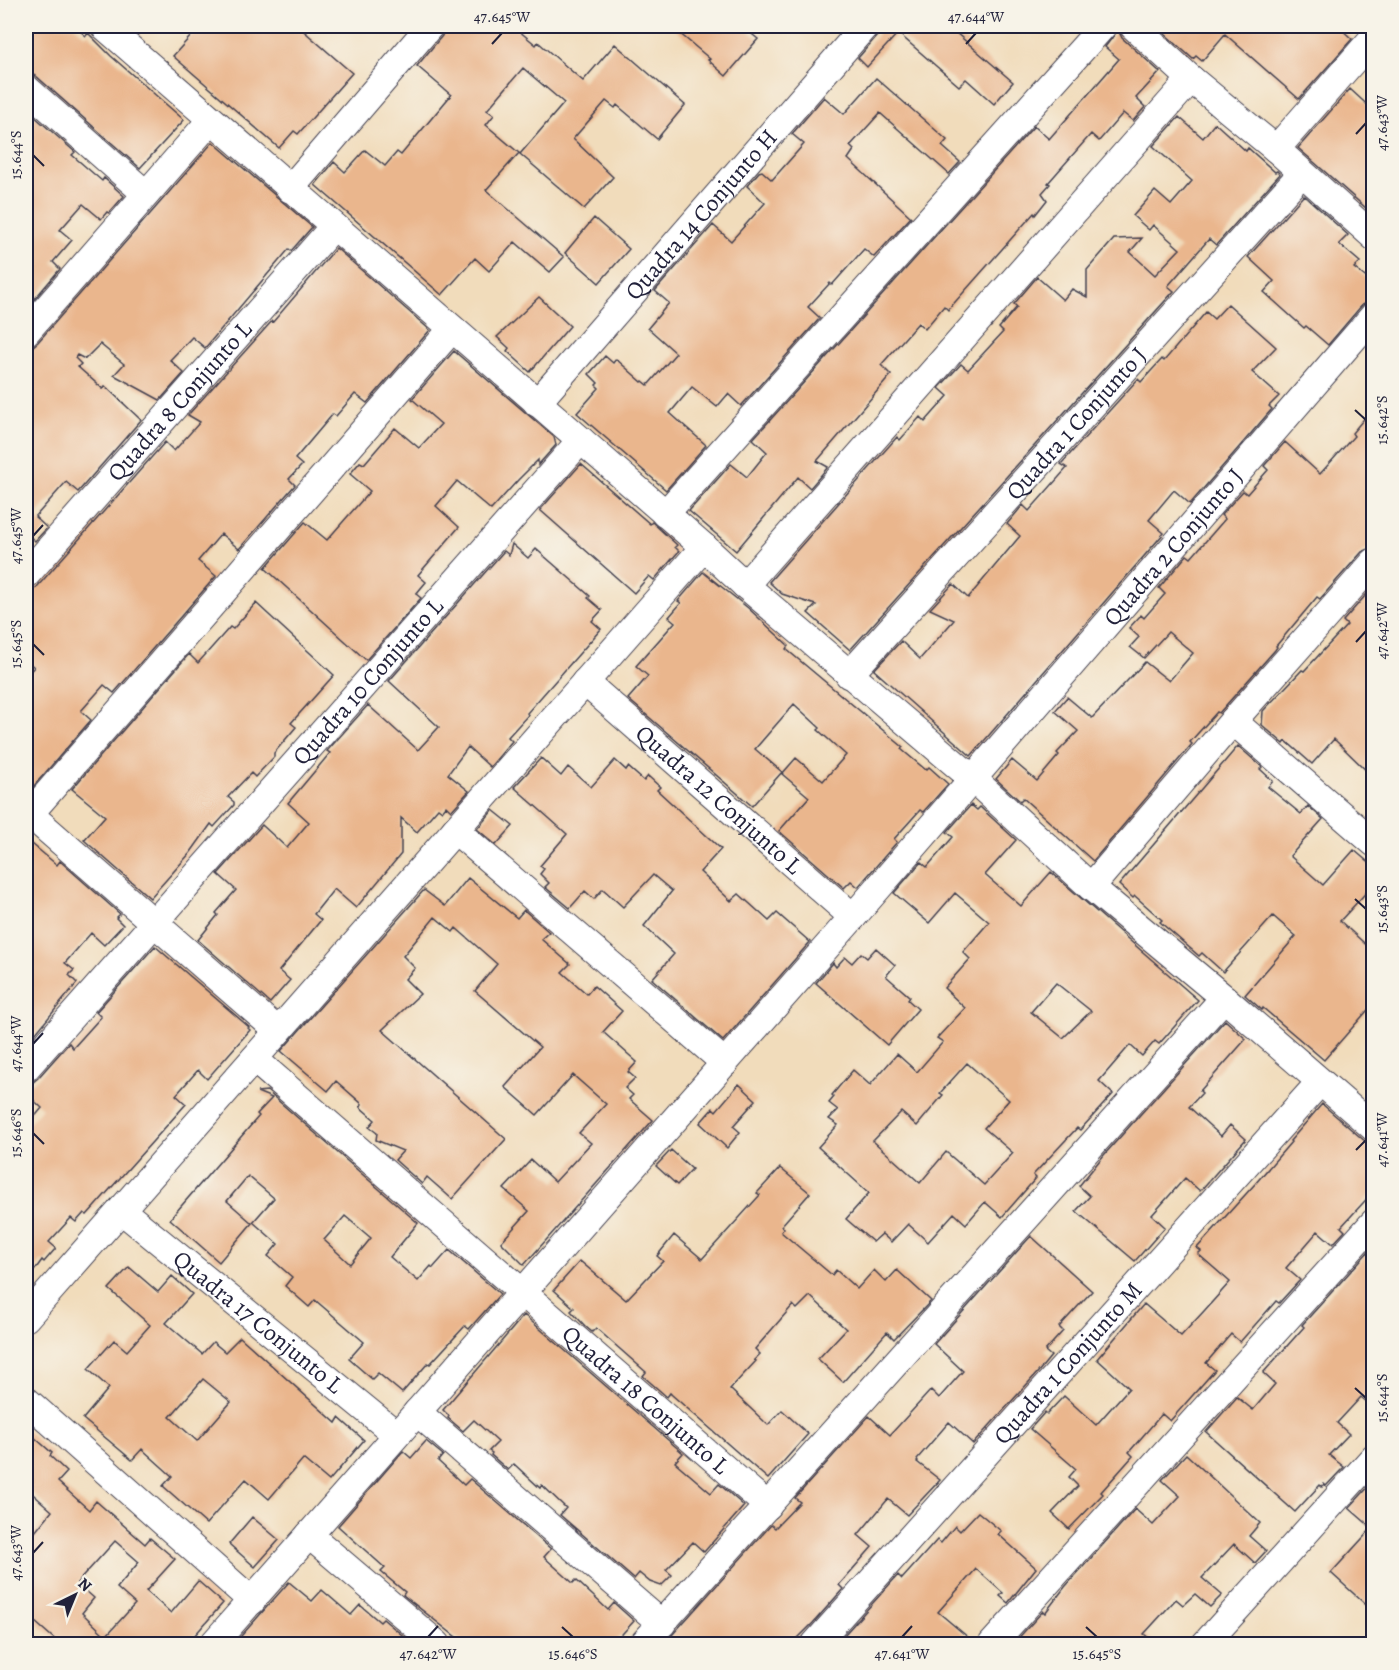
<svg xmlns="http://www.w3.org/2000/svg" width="1399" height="1670" font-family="Alegreya,serif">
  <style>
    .building { fill: #eab68d; fill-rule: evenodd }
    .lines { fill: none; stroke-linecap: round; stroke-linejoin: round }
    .minor-casing { stroke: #413e4e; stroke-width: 29 }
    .minor { stroke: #fff; stroke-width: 27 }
    .ticks { fill: none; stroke: #22223b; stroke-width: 2 }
    .labels { text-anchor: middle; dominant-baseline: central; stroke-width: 4.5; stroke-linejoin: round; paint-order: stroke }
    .street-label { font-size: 24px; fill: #22223b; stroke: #f7f3e8 }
    .neatline { fill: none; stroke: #22223b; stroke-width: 2 }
    .ticks-label { font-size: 15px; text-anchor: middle; fill: #22223b }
  </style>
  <rect width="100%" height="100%" fill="#f7f3e8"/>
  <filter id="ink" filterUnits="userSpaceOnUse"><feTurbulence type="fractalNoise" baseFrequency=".0167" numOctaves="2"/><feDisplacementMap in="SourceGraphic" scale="12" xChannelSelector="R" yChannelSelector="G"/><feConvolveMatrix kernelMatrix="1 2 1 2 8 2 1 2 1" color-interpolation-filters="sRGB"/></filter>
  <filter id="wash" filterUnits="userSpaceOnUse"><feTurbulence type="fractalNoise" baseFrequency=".008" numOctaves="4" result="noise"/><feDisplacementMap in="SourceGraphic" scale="24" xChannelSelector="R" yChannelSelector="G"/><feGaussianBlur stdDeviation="1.35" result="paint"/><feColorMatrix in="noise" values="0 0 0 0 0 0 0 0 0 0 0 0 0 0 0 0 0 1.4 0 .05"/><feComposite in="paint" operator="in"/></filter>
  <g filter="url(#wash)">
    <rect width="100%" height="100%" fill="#f1dcbb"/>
    <g id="blocks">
      <path class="building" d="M26,26H74L86,36L88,33L111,56L184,120L140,168L36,76L26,73Z
        M200,26H298L352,73L298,134L294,131L279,148L173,56Z
        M445,26H513L536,45L538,42L583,81L615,44L685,105L657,139L617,105L615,108L606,101L573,139L613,177L584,209L520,154L564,103L523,68L487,110L494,115L486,125L519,153L486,190L564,257L550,272L515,242L489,271L475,258L442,295L315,185L334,162L345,172L365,150L385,166L397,152L401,155L451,95L417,66L442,36Z
        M671,26H742L758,39L726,76L708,60L710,59Z
        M880,26H948L1013,82L994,104L966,79L959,86L898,33L867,67L858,58L877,36Z
        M1156,26H1338L1352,39L1299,99L1225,34L1202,61L1196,56L1193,59Z
        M1118,30L1122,38L1160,72L1136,98L1145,107L1133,121L1123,113L1099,141L1091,134L1048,183L1050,184L1042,193L1047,200L1035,215L1034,213L948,310L944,306L925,329L918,323L881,365L891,375L817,461L828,467L810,488L798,477L736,551L689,511L731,464L747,477L767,452L753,439L1034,126L1049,139L1119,59L1105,47Z
        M876,78L947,140L942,146L960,162L949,174L880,113L850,146L854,150L848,159L911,217L874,257L864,249L832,285L830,283L808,307L820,318L741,406L728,394L717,407L692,387L670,413L706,445L666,490L577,413L599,388L596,385L598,383L589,374L605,356L613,363L616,359L642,382L643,381L648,385L676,353L648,328L669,303L655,291L713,225L731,241L765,203L747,186L759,172L762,171L772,180L804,144L792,134L824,97L844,114Z
        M1350,89L1374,111V215L1298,148Z
        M26,109L75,152L72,155L102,181L104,178L124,196L109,213L107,212L101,219L83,204L60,230L72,240L53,262L60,269L26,309Z
        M1179,117L1203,138L1215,123L1246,151L1248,148L1275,172L1277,171L1280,174L1216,245L1209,239L1168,286L1174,291L850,650L808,613L816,605L782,594L769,582L897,437L900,440L920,417L925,422L948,396L939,388L961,364L968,370L1003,332L999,328L1017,307L1014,304L1037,277L1063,300L1072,289L1087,297V270L1114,239L1142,238L1130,252L1155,275L1180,249L1153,225L1149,230L1133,216L1155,191L1171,205L1192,181L1153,146Z
        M213,142L312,227L291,251L289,249L205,348L192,337L170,360L184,373L160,400L114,375L124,364L100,344L85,359L77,355L75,358L81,364L78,367L103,389L105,386L141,420L78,492L66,482L35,517L47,528L35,541L26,533V347H32L38,342Z
        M1304,195L1348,235L1339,244L1360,262L1354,268L1374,284V300L1362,305L1328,345L1306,326L1304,328L1264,292L1274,281L1248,257Z
        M594,218L629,249L599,283L565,253Z
        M336,248L430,330L367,403L355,394L336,416L333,414L295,459L302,465L289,479L295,485L239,549L221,534L198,561L216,576L114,693L104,685L81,711L91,720L26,795V676L34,667L26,660V596L37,587L165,442L174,451L200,422L188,415L272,321L273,322Z
        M539,297L570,326L530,372L507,351L509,348L497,337Z
        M1228,304L1276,347L1252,372L1279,396L1269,406L1272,409L1190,504L1174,490L1149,520L1164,533L971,756L874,670L901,641L920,659L954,620L930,609L953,584L968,598L1020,536L1007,524L1023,505L1029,511L1067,468L1061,464L1138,379L1141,382L1162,359L1164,361L1206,312L1214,319Z
        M454,351L554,437L556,445L538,465V460L518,480L491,510L457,481L436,506L459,527L418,575L426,582L416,594L421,598L366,660L265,568L305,522L327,540L370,491L350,474L360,462L364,464L395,428L419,448L441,424L412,399Z
        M1374,407V547L1362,552L1320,599L1317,597L1276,646L1277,647L1275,650L1219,713L1217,712L1190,742L1192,744L1093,861L1023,798L1020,801L996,779L1012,760L1037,781L1059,755L1057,753L1078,731L1055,711L1067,697L1092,718L1145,662L1169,681L1193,653L1168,632L1144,658L1130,647L1139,637L1129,628L1141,615L1144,618L1165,594L1159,588L1187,555L1191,558L1225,519L1221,515L1243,491L1247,494L1268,470L1264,466L1285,442L1320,474L1354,436L1352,433Z
        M581,464L650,524L652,522L677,545L675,547L679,551L654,580L649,576L634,593L540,510Z
        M512,544L528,558L536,549L590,596L588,598L602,610L592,621L601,629L527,713L528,715L508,737L512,741L490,767L468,747L448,774L469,791L451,811L446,806L442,811L438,808L417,832L401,818V854L356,908L334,889L314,914L321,920L279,971L290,980L270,1003L198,940L218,915L216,913L236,890L218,874L262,825L287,848L309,822L288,803L330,753L327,751L368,705L418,750L439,727L389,681L504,551L509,555Z
        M703,572L748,608L789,646L786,649L903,747L901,749L926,770L929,767L948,784L923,812L920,810L894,839L897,842L858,887L851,881L844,888L779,831L809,797L782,774L796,758L823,781L846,755L818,730L820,728L794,704L755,749L782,772L752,806L628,699L648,676L636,666L675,622L669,617L681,603L678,601Z
        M1374,586V778L1334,739L1312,764L1286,741L1284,744L1262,725L1263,711L1302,670L1304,671L1347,625L1343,621Z
        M256,603L334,675L291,723L296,727L274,753V757L255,777L251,773L228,797L234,802V805L214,827L211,824L191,852L150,898L84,840L105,816L72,789L189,654L198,663L230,627L233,629Z
        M1238,746L1262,767L1260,769L1273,781L1268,787L1301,814L1308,806L1323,819L1290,856L1323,885L1354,850L1374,867V884L1340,921L1374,952V1003L1324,1060L1263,1008L1262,1010L1245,995L1296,936L1273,916L1223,972L1202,953L1199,956L1160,922L1162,920L1135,896L1133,898L1119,885Z
        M541,758L561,776L568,767L591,787L615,760L626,770L628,767L644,781L648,776L660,787L657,790L721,849L700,872L731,901L739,894L769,921L777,913L810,942L723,1041L652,979L674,954L644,926L672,891L653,875L623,907L603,889L594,899L585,891L570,908L545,887L549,883L540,874L544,869L540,866L567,834L514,787Z
        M971,805L977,810L980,807L1016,840L985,875L1021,906L1051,872L1198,1000L1159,1044L1155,1041L1142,1056L1130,1045L1099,1081L1113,1094L1080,1130L1077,1128L1033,1175L1036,1178L1002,1217L985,1202L966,1224L954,1213L928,1242L908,1224L891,1242L882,1234L873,1242L846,1219L869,1193L818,1147L838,1125L829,1119L838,1110L829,1103L834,1097L832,1095L853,1070L870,1085L897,1054L917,1072L943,1042L937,1038L965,1008L944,988L970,959L963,952L989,922L955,893L929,923L894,893L921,862L927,867L953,837L947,832ZM1056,983L1091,1011L1063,1038L1031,1012ZM967,1063L1009,1100L984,1128L1013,1153L984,1185L946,1152L920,1183L873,1141L901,1112L917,1126L943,1095L940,1093Z
        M493,810L513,826L496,845L477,829Z
        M26,839L57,865L60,861L120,914L116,918L123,925L104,945L91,933L65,963L74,970L69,975L77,983L26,1045Z
        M468,878L517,918L524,910L549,932L541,939L570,964L562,972L587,994L594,986L622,1011L603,1032L637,1062L628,1072L635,1078L625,1088L633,1095L629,1099L653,1120L524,1265L501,1242L529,1211L504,1189L531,1160L555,1182L591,1143L579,1133L606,1104L573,1075L537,1115L505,1087L540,1047L475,991L497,964L456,928L453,932L435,917L403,956L415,968L405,979L420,994L382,1030L506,1139L452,1199L427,1177L422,1184L395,1160L403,1151L376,1140L377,1133L369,1127L375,1120L360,1107L362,1104L336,1081L328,1091L281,1051L424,890L445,906Z
        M155,946L249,1027L248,1028L250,1030L207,1079L198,1070L176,1095L186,1104L87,1215L84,1213L76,1222L71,1218L49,1242L56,1248L44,1262L42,1260L26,1282V1127L42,1108L26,1093V1083H32L38,1078L69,1043L73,1048L101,1017L96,1012Z
        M876,948L895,965L886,976L910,997L908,1000L918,1009L887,1045L816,983L833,963L836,967L845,957L852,963L861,953L867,958Z
        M1225,1020L1246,1039L1200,1091L1202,1093L1189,1107L1221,1136L1230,1125L1246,1139L1200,1191L1185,1178L1152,1215L1165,1227L1135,1261L1076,1211L1090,1196L1079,1186L1104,1155Z
        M739,1084L756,1100L733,1126L740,1132L727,1148L700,1123L713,1108L716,1111Z
        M267,1091L418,1223L390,1257L418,1281L431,1266L433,1268L449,1250L500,1294L469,1329L465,1326L430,1364L428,1363L402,1393L378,1373L372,1379L349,1359L364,1342L315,1300L309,1307L285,1286L292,1277L268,1256L278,1244L253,1222L274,1198L248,1176L227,1201L252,1223L219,1262L170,1219L259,1116L257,1114L272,1098L257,1092ZM345,1216L371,1238L350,1264L324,1240Z
        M1322,1104L1374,1149V1191L1341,1227L1345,1231L1333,1244L1318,1231L1286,1268L1300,1280L1279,1303L1276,1301L1240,1342L1231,1334L1206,1363L1215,1370L1170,1421L1162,1414L1129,1452L1133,1456L1101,1492L1103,1494L1069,1529L1052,1513L1078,1486L1069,1477L1076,1469L1030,1429L1045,1412L1047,1414L1064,1396L1096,1425L1129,1388L1097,1359L1144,1304L1181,1336L1204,1311L1230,1282L1198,1254L1201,1251L1197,1248L1255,1184L1291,1142L1290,1141Z
        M671,1150L692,1169L677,1185L656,1166Z
        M780,1168L810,1193L781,1226L784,1228L781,1232L832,1275L836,1270L857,1289L874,1270L886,1282L897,1270L931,1301L894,1339L887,1332L843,1382L818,1359L846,1329L810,1296L797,1309L793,1305L755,1349L760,1354L754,1360L756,1361L730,1389L768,1425L782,1410L808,1434L768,1479L672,1395L670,1393L667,1397L643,1376L646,1372L596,1328L592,1332L586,1327L571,1311L574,1308L554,1290L580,1261L626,1300L663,1261L657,1256L674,1235L702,1259L760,1195L757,1193Z
        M1031,1236L1092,1291L1059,1327L1063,1331L1045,1351L1051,1356L1038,1372L973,1444L949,1422L917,1459L918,1461L917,1462L940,1480L907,1515L888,1499L858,1535L872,1547L839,1585L843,1589L813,1623L792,1644H664L771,1525L775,1528L800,1502L795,1498L869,1416L890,1435L931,1390L939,1398L963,1371L934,1344Z
        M1368,1252L1374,1258V1408L1361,1397L1337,1423L1349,1434L1329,1455L1344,1467L1326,1486L1324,1484L1322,1487L1320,1485L1295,1512L1206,1432L1237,1397L1253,1410L1275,1384L1263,1373L1304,1327L1302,1325Z
        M129,1267L158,1292L172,1276L192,1294L166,1323L202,1354L213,1342L225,1352L240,1337L336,1423L339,1418L364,1440L329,1481L303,1459L269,1499L246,1479L206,1524L163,1486L172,1476L142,1449L132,1460L83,1419L109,1388L88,1369L114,1340L127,1351L150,1325L109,1289ZM203,1379L231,1402L197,1441L170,1417Z
        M524,1315L683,1453L675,1462L711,1493L719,1484L744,1506L704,1552L693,1542L666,1570L672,1575L661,1586L650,1582L639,1573L634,1579L560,1515L566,1508L542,1485L540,1488L514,1464L508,1470L491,1455L492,1453L489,1451L498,1442L474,1420L463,1431L448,1418L449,1416L443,1410Z
        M26,1430L52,1453L50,1456L67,1472L58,1482L89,1510L96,1501L145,1544L150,1538L175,1559L146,1591L171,1613L198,1581L223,1603L187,1644H60L26,1614V1596L34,1586L26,1578V1543L52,1511L26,1488ZM115,1541L139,1562L117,1588L135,1604L106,1636L82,1613L94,1598L77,1583Z
        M426,1441L443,1455L438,1461L464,1485L470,1479L551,1549L544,1557L573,1583L576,1580L608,1610L614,1603L634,1621L613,1644H493L484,1637L478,1644H465L403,1595L405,1592L381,1572L385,1568L338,1526L403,1451L411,1458Z
        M1186,1454L1260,1523L1249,1536L1266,1551L1255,1563L1234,1544L1202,1578L1222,1595L1210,1607L1195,1594L1183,1605L1176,1599L1144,1634L1156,1644H1013L1043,1611L1045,1613L1065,1587L1135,1509L1153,1525L1180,1496L1162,1480Z
        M1374,1481V1612L1331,1573L1372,1528L1349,1508Z
        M978,1512L1001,1531L998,1534L1036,1568L1008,1603L1000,1596L1003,1593L976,1569L938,1612L976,1644H836L898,1575L902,1579L937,1540L941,1543L955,1526L960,1531Z
        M252,1517L279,1540L255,1567L229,1544Z
        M289,1582L312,1601L322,1590L351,1615L360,1605L380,1622L383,1619L408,1640L404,1644H234Z"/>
    </g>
  </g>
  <g filter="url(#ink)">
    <use href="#blocks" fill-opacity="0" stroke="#413e4e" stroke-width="1.5"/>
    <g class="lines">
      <defs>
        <g id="minor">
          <path d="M104,26L704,547L745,585L973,779L1091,887L1224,998L1374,1128"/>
          <path d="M1133,26L1191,79L1276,149L1374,237"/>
          <path d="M26,88L146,194"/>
          <path d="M1276,149L1374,37"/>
          <path d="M290,189L430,26"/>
          <path d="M26,332L211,120"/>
          <path id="s1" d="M537,403L865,26"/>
          <path d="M665,514L1103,26"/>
          <path id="s2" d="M26,575L334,226"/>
          <path d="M745,585L1191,79"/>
          <path id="s3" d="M849,675L1302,173"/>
          <path id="s4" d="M585,682L853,917"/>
          <path d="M1233,721L1374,843"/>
          <path d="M26,811L278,1031"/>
          <path d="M26,818L452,329"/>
          <path d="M455,830L725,1063"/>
          <path d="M1091,887L1233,721L1374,562"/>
          <path id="s5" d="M254,1059L768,1506"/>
          <path id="s6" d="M26,1068L581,440"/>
          <path id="s7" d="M121,1210L396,1434"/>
          <path d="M26,1318L704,547"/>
          <path d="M26,1400L252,1601"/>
          <path d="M417,1412L662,1624"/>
          <path d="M309,1535L437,1644"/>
          <path id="s8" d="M213,1644L853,917L1374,315"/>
          <path d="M643,1644L1224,998"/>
          <path id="s9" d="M815,1644L1320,1082"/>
          <path d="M992,1644L1374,1222"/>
          <path d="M1205,1644L1374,1457"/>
        </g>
      </defs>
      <use href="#minor" class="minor-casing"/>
      <use href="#minor" class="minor"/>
    </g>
  </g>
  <path class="ticks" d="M492,44L502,33M966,44L976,33M1356,134L1366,123M33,155L44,166M1355,410L1366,420M33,536L43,525M1356,642L1366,631M33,644L44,655M1355,899L1366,909M33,1044L43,1033M33,1133L44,1144M1356,1150L1366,1140M1355,1388L1366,1398M33,1553L43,1542M562,1627L573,1637M1086,1627L1097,1637M428,1637L438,1626M902,1637L912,1626"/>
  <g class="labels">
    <g class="street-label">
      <text stroke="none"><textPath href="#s1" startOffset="250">Quadra 14 Conjunto H</textPath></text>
      <text stroke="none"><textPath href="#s2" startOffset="232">Quadra 8 Conjunto L</textPath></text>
      <text stroke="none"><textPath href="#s3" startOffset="339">Quadra 1 Conjunto J</textPath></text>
      <text stroke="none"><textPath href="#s8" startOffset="1458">Quadra 2 Conjunto J</textPath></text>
      <text stroke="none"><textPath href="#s6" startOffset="516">Quadra 10 Conjunto L</textPath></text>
      <text stroke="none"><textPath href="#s4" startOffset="178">Quadra 12 Conjunto L</textPath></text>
      <text stroke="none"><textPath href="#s7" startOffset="177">Quadra 17 Conjunto L</textPath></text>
      <text stroke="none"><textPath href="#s9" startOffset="378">Quadra 1 Conjunto M</textPath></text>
      <text stroke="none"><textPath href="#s5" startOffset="519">Quadra 18 Conjunto L</textPath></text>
    </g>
  </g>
  <rect width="1399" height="1670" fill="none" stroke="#f7f3e8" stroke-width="66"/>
  <g transform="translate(75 1595) rotate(43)" stroke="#f7f3e8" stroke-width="4.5" paint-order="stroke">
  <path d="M0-4.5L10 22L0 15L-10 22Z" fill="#22223b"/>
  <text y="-9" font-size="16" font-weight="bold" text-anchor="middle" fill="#22223b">N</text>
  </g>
  <rect x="33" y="33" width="1333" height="1604" class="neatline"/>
  <g class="ticks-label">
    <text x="502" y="22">47.645°W</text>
    <text x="976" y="22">47.644°W</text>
    <text transform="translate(1382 123) rotate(-90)" y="5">47.643°W</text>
    <text transform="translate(16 155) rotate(-90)" y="5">15.644°S</text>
    <text transform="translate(1382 420) rotate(-90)" y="5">15.642°S</text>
    <text transform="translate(16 536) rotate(-90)" y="5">47.645°W</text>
    <text transform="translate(1382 631) rotate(-90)" y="5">47.642°W</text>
    <text transform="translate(16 644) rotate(-90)" y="5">15.645°S</text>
    <text transform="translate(1382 909) rotate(-90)" y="5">15.643°S</text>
    <text transform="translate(16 1044) rotate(-90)" y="5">47.644°W</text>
    <text transform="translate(16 1133) rotate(-90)" y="5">15.646°S</text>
    <text transform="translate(1382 1140) rotate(-90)" y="5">47.641°W</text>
    <text transform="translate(1382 1398) rotate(-90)" y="5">15.644°S</text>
    <text transform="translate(16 1553) rotate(-90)" y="5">47.643°W</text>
    <text x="428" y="1659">47.642°W</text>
    <text x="573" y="1659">15.646°S</text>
    <text x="902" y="1659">47.641°W</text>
    <text x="1097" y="1659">15.645°S</text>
  </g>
</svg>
